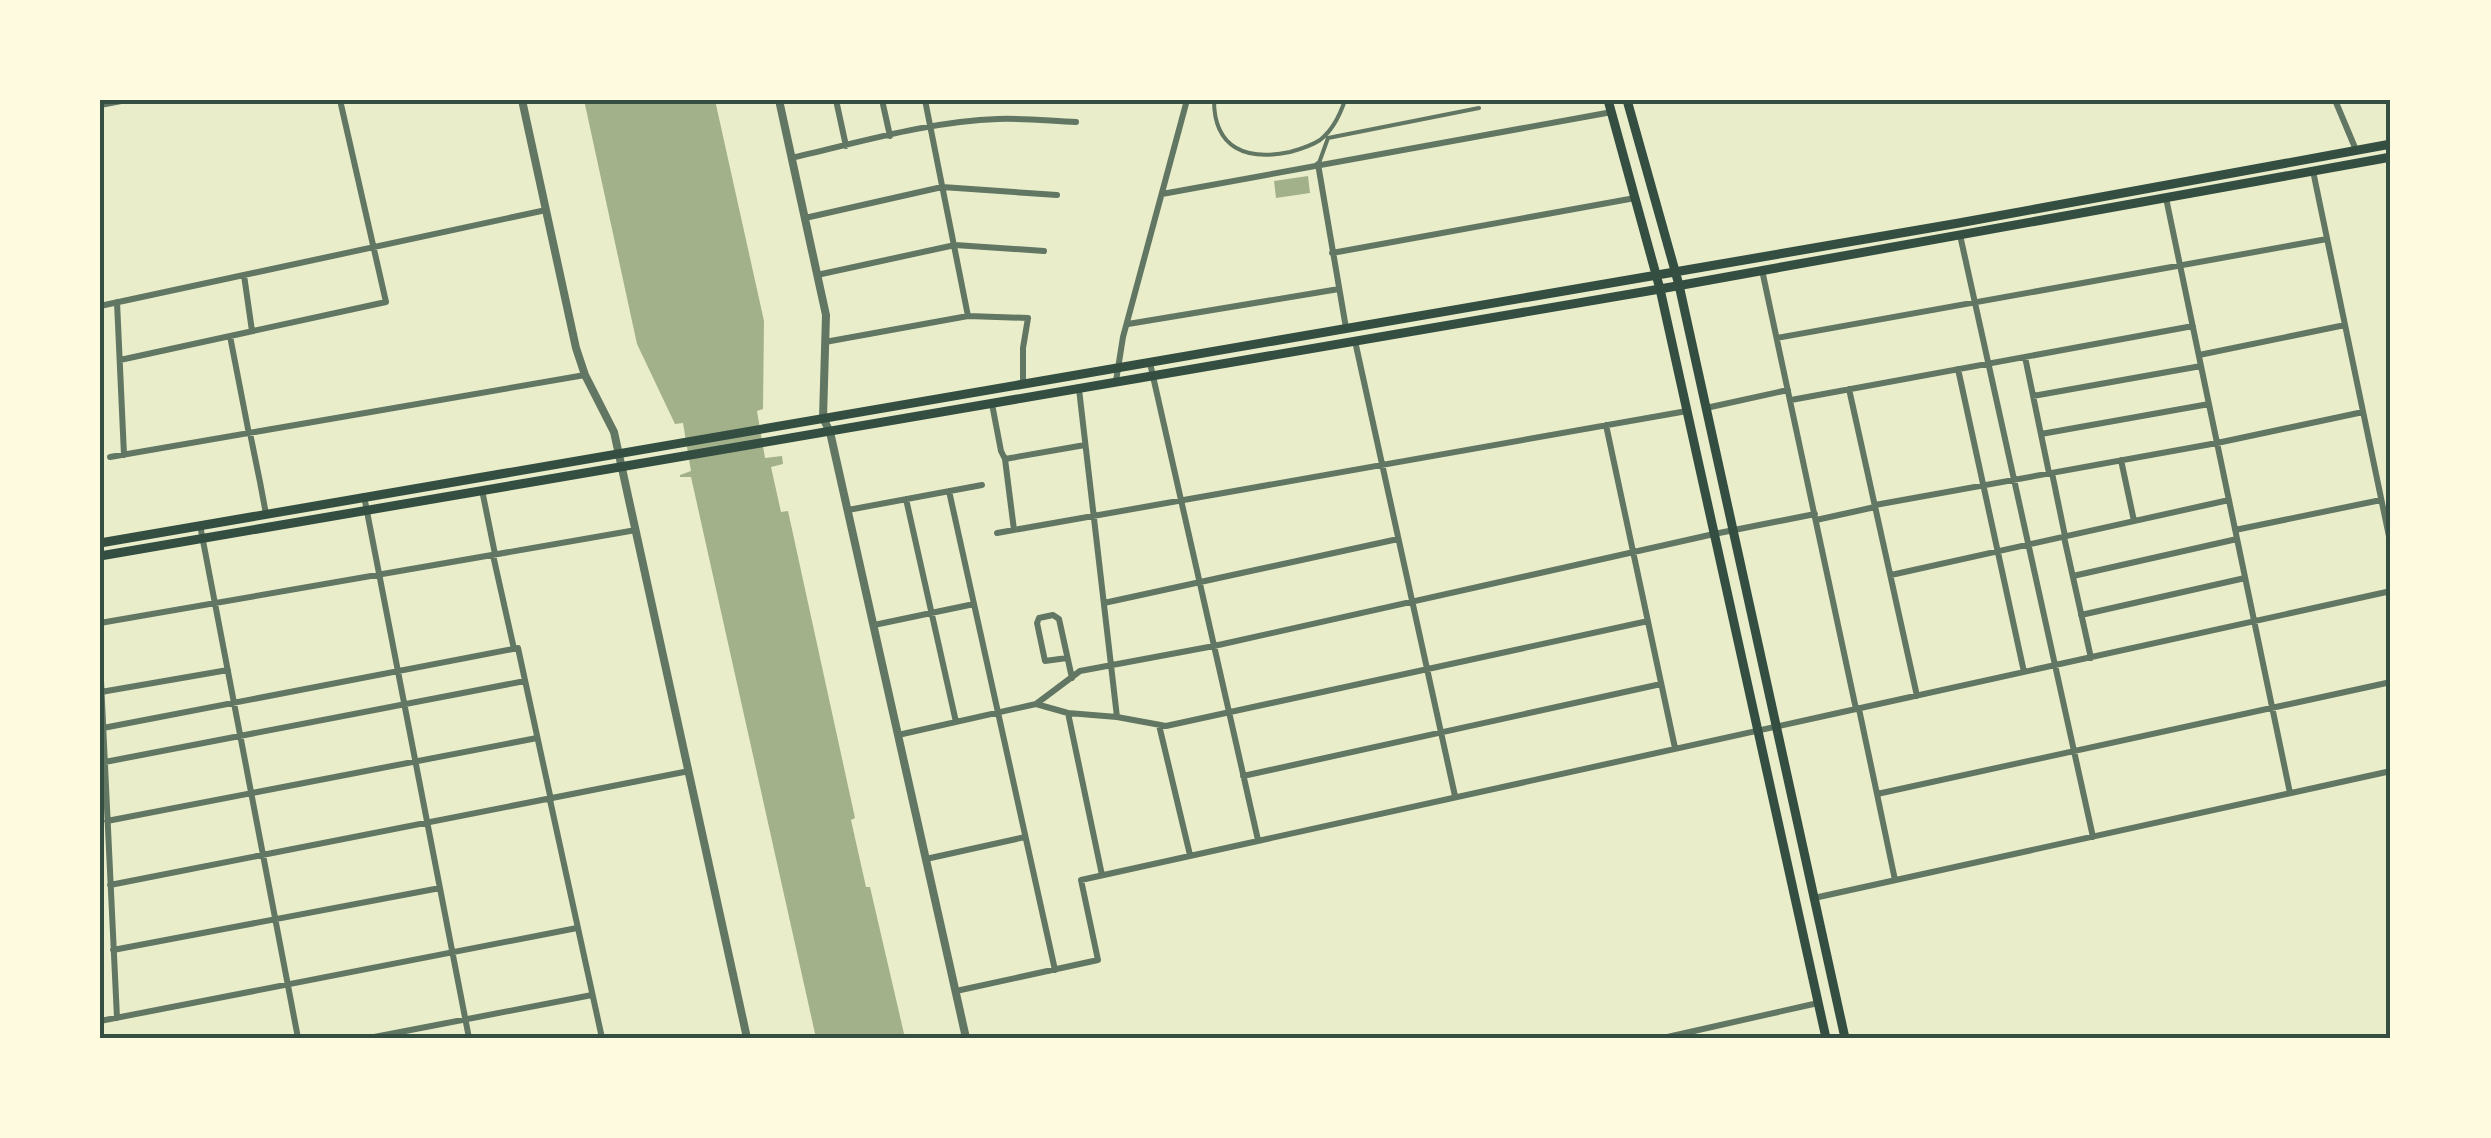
<svg xmlns="http://www.w3.org/2000/svg" width="2491" height="1138" font-family="'Fira Sans',sans-serif">
  <style>
    .water { fill: #a3b18a }
    .lines { fill: none; stroke-linecap: round; stroke-linejoin: round }
    .pedestrian { stroke: #617663; stroke-width: 4 }
    .minor { stroke: #617663; stroke-width: 6 }
    .tertiary { stroke: #617663; stroke-width: 8 }
    .primary { stroke: #344e41; stroke-width: 9 }
    .neatline { fill: none; stroke: #344e41; stroke-width: 4 }
  </style>
  <rect width="100%" height="100%" fill="#e9edc9"/>
  <path class="water" d="M584,100H715L764,321L763,409L757,411L765,458L782,456L783,464L771,467L781,512L788,511L855,818L851,820L866,887H870L905,1038H816L691,477H680V475L691,471L683,423L675,424L637,344Z
    M1308,176L1310,193L1276,198L1274,181Z"/>
  <g class="lines">
    <path class="pedestrian" d="M1214,100C1214,149 1247,161 1290,152C1301,149 1311,146 1320,140C1333,130 1340,115 1345,100
      M1319,163L1328,138L1479,108"/>
    <path class="minor" d="M836,100L846,146
      M882,100L890,136
      M925,100L968,316
      M2335,100L2356,150
      M791,158C857,143 930,121 998,119C1024,118 1050,121 1076,122
      M1318,164L1346,328
      M2313,171L2391,546
      M1162,194L1612,112
      M2166,198L2290,793
      M805,218L942,187L1057,195
      M1960,235L2093,837
      M1332,253L1635,198
      M1762,270L1856,709L2391,591
      M244,275L252,331
      M817,275L955,245L1044,251
      M117,302L124,455
      M100,306L546,210
      M1128,324L1339,289
      M230,336L249,434
      M1777,338L2327,239
      M1355,341L1455,796
      M825,342L968,316L1028,318L1023,348V385
      M2199,355L2345,325
      M2025,357L2049,473
      M120,360L386,302L340,100
      M1150,363L1258,840
      M1958,369L2024,672
      M1116,381L1123,337L1187,100
      M1079,389L1117,717
      M1849,389L1917,696
      M2033,396L2201,366
      M1791,400L2193,326
      M992,404L1001,451L1005,459
      M1706,408L1788,390
      M1606,425L1675,748
      M250,433L260,482
      M2041,434L2209,404
      M110,457L585,375
      M2121,460L2134,521
      M2052,473L2065,536
      M260,482L266,514
      M482,490L495,554
      M949,491L1055,970
      M364,496L469,1038
      M906,499L956,722
      M1875,505L2217,443L2363,412
      M848,510L982,485
      M1816,520L1875,507
      M200,525L298,1038
      M1014,530L1005,459L1085,445
      M2235,530L2381,500
      M997,533L1687,411
      M2064,537L2091,658
      M493,555L514,649
      M1891,575L2229,500
      M2073,576L2237,539
      M1104,603L1398,539
      M2081,615L2245,578
      M100,623L636,530
      M874,625L974,604
      M1067,658L1045,661L1037,623L1039,618L1053,615L1059,619L1072,678
      M100,660L117,1018
      M101,692L228,670
      M1036,704L1080,671L1214,646L1714,534L1815,514
      M1859,709L1877,794L2391,682
      M1068,713L1102,875
      M1159,725L1190,855
      M103,728L518,648L551,800
      M898,735L1036,704L1068,713L1117,717L1166,726L1648,621
      M105,762L525,681
      M1243,776L1661,684
      M1877,794L1895,880
      M550,800L602,1038
      M107,821L537,738
      M926,859L1025,837
      M110,885L689,771
      M1814,898L2391,771
      M113,950L440,888
      M956,991L1098,960L1081,880L1856,709
      M100,1021L577,928
      M369,1038L592,995
      M1663,1038L1818,1003"/>
    <path class="tertiary" d="M522,100L576,348L585,375L614,432L747,1038
      M779,100L826,315L823,418L830,432L966,1038
      M100,104L121,100"/>
    <path class="primary" d="M1608,100L1660,289L1826,1038
      M1627,100L1679,285L1845,1038
      M100,543L1959,223L2391,144
      M100,556L1660,289L2391,157"/>
  </g>
  <rect width="2491" height="1138" fill="none" stroke="#fefae0" stroke-width="205"/>
  <rect x="102" y="102" width="2286" height="934" class="neatline"/>
</svg>
